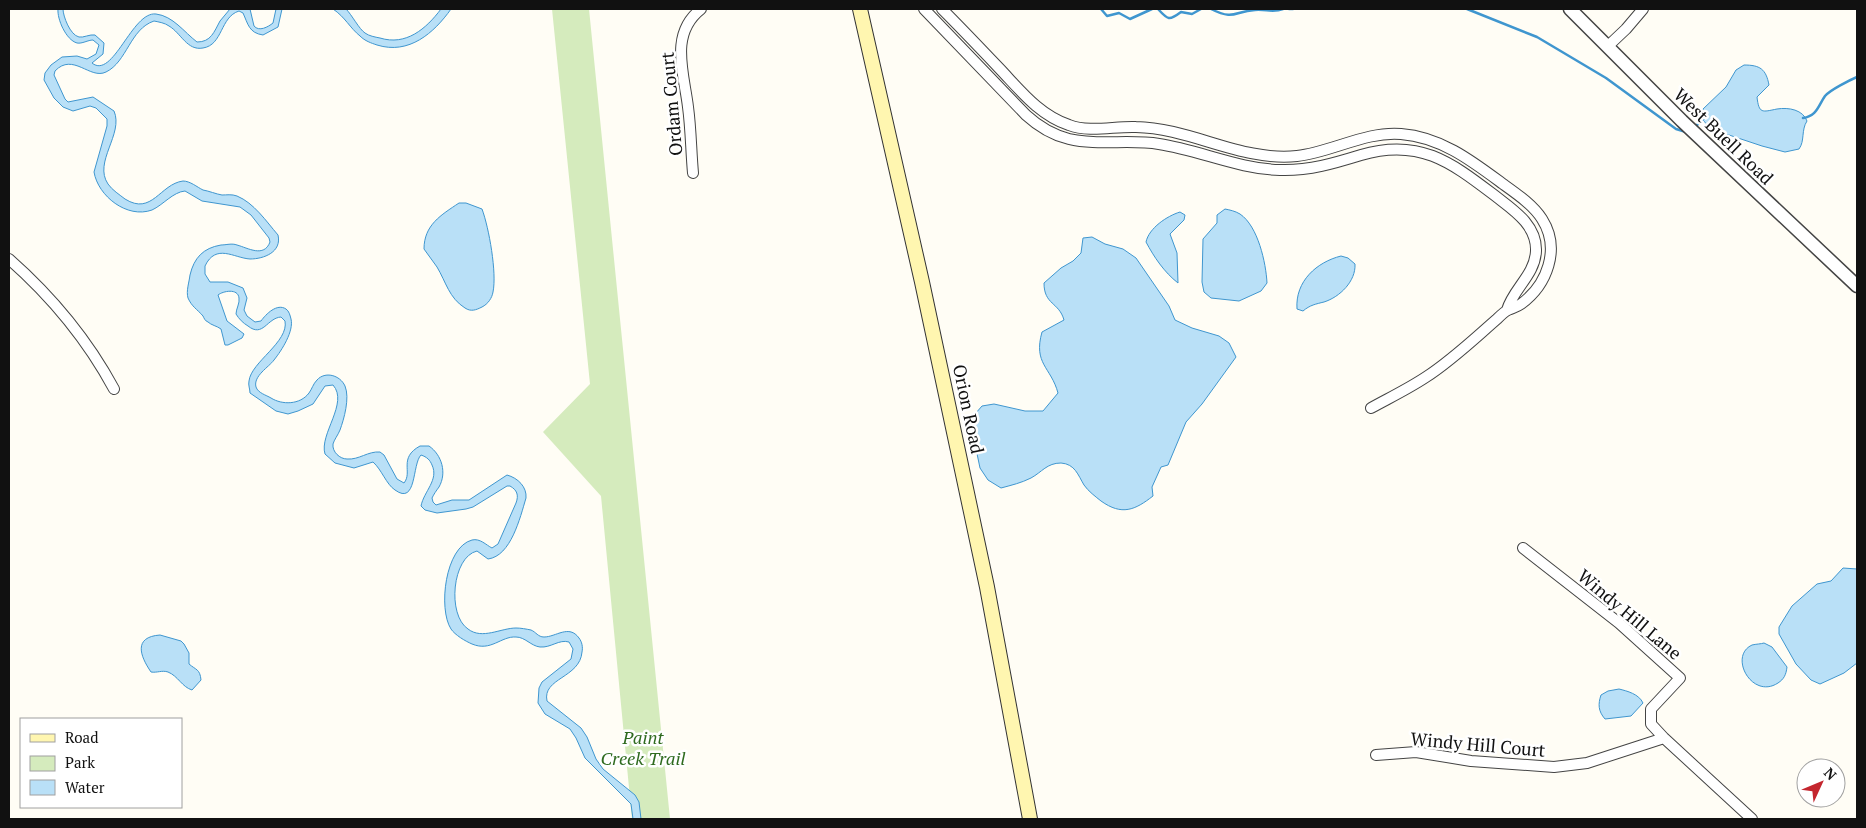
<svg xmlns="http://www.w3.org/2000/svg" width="1866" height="828" font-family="'PT Serif',serif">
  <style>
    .green { fill: #d5ebbd }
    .water { fill: #b9e0f7; stroke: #3f96cf }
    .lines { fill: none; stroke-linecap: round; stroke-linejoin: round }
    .stream { stroke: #3f96cf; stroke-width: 2.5 }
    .minor-casing { stroke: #444; stroke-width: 12 }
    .tertiary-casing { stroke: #444; stroke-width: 15 }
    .secondary-casing { stroke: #333; stroke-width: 16 }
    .minor { stroke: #fff; stroke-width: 10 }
    .tertiary { stroke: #fff; stroke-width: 12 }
    .secondary { stroke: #fff6b0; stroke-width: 14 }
    .labels { text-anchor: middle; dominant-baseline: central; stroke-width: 5; stroke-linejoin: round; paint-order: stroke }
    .street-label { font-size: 18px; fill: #111; stroke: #fff }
    .park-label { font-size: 18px; font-style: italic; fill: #2f6b1f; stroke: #fff }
  </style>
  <rect width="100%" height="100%" fill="#fffdf5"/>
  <path class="green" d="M552,9H589L670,819H632L601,496L543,432L590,384Z"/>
  <path class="water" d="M58,9H63C63,16 70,35 79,37C83,38 90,34 95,35L104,43L103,54L92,63C113,80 132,11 156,14C173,16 184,32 197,42C211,42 214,32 220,21C223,17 227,13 230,9H250L254,26C259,32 268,27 273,23L276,9H282L278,27L263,35C249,33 248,24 243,13L239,11C220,17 223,45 203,48C187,51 181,33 169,26C165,23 159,22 154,21C130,29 127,62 106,72C90,80 73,52 55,71L54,75L65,99L68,102L93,97L114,111C124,134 93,162 108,184C112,190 120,195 125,199C152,216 160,184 183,181C190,181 197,187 203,190C209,191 216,194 222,195C226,195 232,194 237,196C254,203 266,221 278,235C282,252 264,259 250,259C234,258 216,243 205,266V274L210,282H228L243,288L247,298L244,310L247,316L255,322L261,321C266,314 277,303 286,309C289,311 290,315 291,319C294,331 282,350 274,360C269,367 253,376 256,387C258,393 266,395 271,398C282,405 300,405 309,393C312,389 313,384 317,380C325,371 340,375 345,386C350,398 344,419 340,430C338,435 334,440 333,444C332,452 340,459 347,459C359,460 368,451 380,452L384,455L397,479L404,483C413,472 398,458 420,446H429C442,455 447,473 439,487C436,491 434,494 432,498L433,502L436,505L452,500H469L507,475C518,478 527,487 526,498C520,518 511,556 488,559L477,551C452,557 447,615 468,629C482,640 501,628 516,628C521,628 526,629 531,630C536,632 538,637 544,637C556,637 569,624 579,638C582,642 583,647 582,652C580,678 542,678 547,701L581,728L587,737L596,759L603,769L635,795L639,802L641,819H633L631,804L585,758L576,738L570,729L545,714L538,703L539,688L542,682L571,659L573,649L569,642C559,639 551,648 540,647C531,646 525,637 516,637C501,636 491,652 472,644C465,641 455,635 451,629C438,609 445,547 472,540C480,538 486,545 492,548L498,544L516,503C519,495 517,490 510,486H507L473,507L466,509L437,513L425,510L421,506C424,491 439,480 432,465C430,460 427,457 421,455C412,464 417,506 395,490C386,484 382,470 373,462L354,468L335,463L325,454C319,434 349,403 333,385L325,386L313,404L298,411L288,414L276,411L250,393C250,389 248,385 249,381C251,362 289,342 285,321L281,317C267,318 263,338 248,326C243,323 239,319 236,314C236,309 240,303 239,298C238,288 223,291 218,295L227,321L244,334L242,338L228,345H225L221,329C217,326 211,325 208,322C205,321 204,318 203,316C197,309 192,307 188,298C186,291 189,283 190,275C194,258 203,248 221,245C226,245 232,243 237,245C248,248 264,258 270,242L269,238L251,215L240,207L202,201L185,191C173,192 163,205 152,210C127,219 98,196 94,172L107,126V119L96,108L90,106L73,111L63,107L54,98L44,80L45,73L51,65L62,57L77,56L87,59L96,54L99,45L93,40C88,40 82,44 77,43C66,40 57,19 58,9Z
    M333,9H346C352,15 359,29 365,33C369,36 375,37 380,38C406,46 426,29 441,9H451C434,33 409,55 377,45C371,43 365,41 360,36C350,28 345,17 333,9Z
    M1744,65C1760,65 1766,69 1769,85L1757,97C1759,114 1762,112 1777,109C1789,107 1803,110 1807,121C1801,130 1805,141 1799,149L1785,152L1762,146L1711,129L1702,119L1703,109L1726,87L1736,70Z
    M459,203H466L482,209C489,228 497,273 493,292C492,298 488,304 482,307C476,310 471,312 465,308C449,298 446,282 437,267C433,261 428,255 424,249C424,225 441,215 459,203Z
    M1225,209C1230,210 1235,211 1240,214C1258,226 1266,263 1267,283L1261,291L1239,301L1211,298L1204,292L1202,282L1203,239L1217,223V215Z
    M1180,212L1185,215L1184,220L1170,234L1177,253L1178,283C1164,272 1154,257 1146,242C1149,228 1167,216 1180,212Z
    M1092,237L1105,244L1123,249L1136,258L1169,306L1175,320L1192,328L1219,336L1229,343L1236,357L1202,404L1186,422L1168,465L1161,467L1152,487L1153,496C1135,510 1122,516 1101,501C1096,497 1088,491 1084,485C1078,475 1075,464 1061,463C1047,463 1042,472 1031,478C1021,483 1012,485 1001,488L988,480L980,468L971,425L975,414L982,406L994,404L1025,411H1043L1058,393C1051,367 1033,364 1042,332L1064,320C1059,302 1044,305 1044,283L1061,268L1073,261L1081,253L1083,238Z
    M1341,256L1348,258L1355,264C1356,281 1340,297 1324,302C1316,304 1310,305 1303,311L1297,309C1295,281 1317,262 1341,256Z
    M1843,568L1857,569V663L1844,673L1820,684L1811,680L1796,664L1779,634V627L1792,606L1817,584L1831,581Z
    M160,635L181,641L184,644L189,653V664C196,670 200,669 201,680L192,690C182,687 178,676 168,672C162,670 157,673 151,672C140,656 133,637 160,635Z
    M1764,643L1772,647L1787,667C1786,675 1784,679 1778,683C1752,700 1728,656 1752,645C1756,644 1761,644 1764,643Z
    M1619,689C1627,691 1639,694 1643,703L1631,716L1605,719C1598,711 1598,704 1601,695L1608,691Z"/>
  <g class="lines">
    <path class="stream" d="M1101,9L1107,16L1119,13L1130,19L1152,9
      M1158,9C1168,20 1169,21 1181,12L1192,14L1201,9
      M1211,9C1235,21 1234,11 1255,10C1266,9 1273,13 1283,9
      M1289,9H1293
      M1467,9L1537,37L1606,78L1676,129L1686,132
      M1803,118C1817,116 1818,106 1825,96C1830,90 1850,80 1857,77
      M1697,125L1704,118"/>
    <defs>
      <path id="minor" d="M924,9L1026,115C1038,126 1053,135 1069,139C1098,146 1129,139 1159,144C1199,150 1239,169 1280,170C1309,171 1335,163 1361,155C1421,137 1453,164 1498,198C1515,211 1537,226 1536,251C1535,275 1513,289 1507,310
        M942,9C961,28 980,48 999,68C1020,90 1039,115 1069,125C1090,133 1114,126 1136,127C1191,128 1242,162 1297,156C1332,152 1366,131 1401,134C1441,137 1472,161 1503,184C1517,194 1533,205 1542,219C1561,249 1547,285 1521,304C1517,307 1512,308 1508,310C1504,312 1500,316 1497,319C1474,339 1451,361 1426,377C1408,389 1389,398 1371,408
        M1608,46L1626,29L1643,9
        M693,173C691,151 691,129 688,107C684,73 669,34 701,9
        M9,259C51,296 87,339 114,389
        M1523,548L1619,623L1680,678L1651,709V724L1664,738L1752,819
        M1376,755L1416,752L1471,761L1554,767L1587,763L1664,738"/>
      <path id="tertiary" d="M1570,9L1682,121L1857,286"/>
      <path id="secondary" d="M860,9L922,282L987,587L1030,819"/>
    </defs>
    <use href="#minor" class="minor-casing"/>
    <use href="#tertiary" class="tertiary-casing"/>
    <use href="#secondary" class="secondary-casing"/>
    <use href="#minor" class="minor"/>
    <use href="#tertiary" class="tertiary"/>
    <use href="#secondary" class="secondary"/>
  </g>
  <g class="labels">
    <g class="street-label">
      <text transform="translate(671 104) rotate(-95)">Ordam Court</text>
      <text transform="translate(1724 136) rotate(44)">West Buell Road</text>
      <text transform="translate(969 409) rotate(78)">Orion Road</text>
      <text transform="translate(1630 614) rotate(40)">Windy Hill Lane</text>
      <text transform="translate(1478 744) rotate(5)">Windy Hill Court</text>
    </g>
    <g class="park-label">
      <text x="643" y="737">Paint<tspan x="643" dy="21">Creek Trail</tspan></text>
    </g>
  </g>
  <rect width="1866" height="828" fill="none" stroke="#111111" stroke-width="20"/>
  <rect x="20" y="718" width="162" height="90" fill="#ffffff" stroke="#a0a0a0"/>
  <rect x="30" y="734" width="25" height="8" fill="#fff6b0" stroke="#a0a0a0"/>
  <text x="65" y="743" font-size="15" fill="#111111">Road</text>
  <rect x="30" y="756" width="25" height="15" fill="#d5ebbd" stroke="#a0a0a0"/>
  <text x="65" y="768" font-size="15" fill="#111111">Park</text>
  <rect x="30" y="780" width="25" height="15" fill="#b9e0f7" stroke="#a0a0a0"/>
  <text x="65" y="793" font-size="15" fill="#111111">Water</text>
  <g transform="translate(1821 783) rotate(46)"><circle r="24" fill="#ffffff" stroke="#a0a0a0"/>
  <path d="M0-4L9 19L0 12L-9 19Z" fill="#c4262e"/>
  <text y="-8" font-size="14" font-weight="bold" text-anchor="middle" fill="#111111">N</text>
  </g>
</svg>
